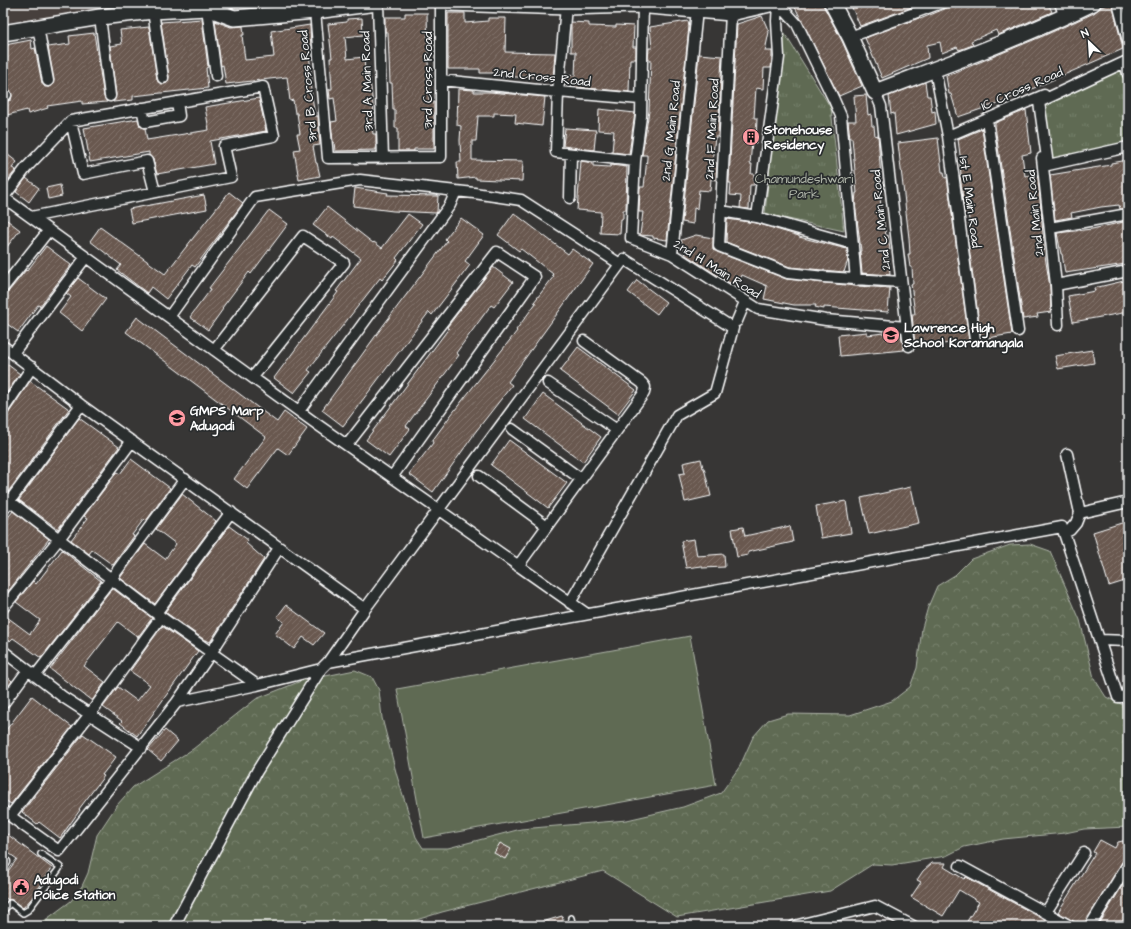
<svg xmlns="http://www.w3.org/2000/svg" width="1131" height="929" font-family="'Architects Daughter',sans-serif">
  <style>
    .built { fill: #46403d }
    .grass { fill: #5f6b53; stroke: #afb5a9 }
    .forest { fill: url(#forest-crowns); stroke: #afb5a9 }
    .park { fill: url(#park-tufts); stroke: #afb5a9 }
    .building { fill: url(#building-hatch); stroke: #fff }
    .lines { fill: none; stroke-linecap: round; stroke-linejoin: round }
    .lane-casing { stroke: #fff; stroke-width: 8 }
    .street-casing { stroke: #fff; stroke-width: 13 }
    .secondary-casing { stroke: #fff; stroke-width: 18 }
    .lane { stroke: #2a2d2e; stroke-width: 5 }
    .street { stroke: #2a2d2e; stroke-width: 10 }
    .secondary { stroke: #2a2d2e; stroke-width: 15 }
    .labels { text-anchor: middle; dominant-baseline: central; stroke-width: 3.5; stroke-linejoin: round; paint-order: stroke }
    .street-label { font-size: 13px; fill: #fff; stroke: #2a2d2e }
    .poi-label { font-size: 13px; font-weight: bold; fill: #fff; stroke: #2a2d2e; text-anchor: start }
    .park-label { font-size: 13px; fill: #afb5a9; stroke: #2a2d2e }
  </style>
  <defs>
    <pattern id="forest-crowns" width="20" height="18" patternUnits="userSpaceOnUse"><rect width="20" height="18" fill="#5f6b53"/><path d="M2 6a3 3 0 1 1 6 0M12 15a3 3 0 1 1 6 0" fill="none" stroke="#77816d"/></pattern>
    <pattern id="park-tufts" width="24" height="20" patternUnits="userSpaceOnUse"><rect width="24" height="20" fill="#5f6b53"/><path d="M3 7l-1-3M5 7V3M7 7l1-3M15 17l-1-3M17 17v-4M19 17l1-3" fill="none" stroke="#77816d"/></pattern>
    <pattern id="building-hatch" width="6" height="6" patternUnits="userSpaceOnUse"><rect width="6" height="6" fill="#695950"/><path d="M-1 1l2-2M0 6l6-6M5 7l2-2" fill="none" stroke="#80726a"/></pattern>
  </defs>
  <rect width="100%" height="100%" fill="#373635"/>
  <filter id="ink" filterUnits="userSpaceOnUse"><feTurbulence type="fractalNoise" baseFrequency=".025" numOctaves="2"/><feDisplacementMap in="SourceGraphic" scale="8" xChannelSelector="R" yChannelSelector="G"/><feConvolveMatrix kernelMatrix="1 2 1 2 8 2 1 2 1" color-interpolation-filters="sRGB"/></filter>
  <g filter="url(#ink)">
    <path class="built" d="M3,3H158L3,23Z
      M238,3H289L250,8Z"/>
    <path class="grass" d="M690,636L716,785L424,838L397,689Z"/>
    <path class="forest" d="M1030,544L1050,551L1080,620L1094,678L1106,697L1125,706L1128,705V827L1084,829L1065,833L1003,839L964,847L946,856L892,865L873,864L830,891L677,917L603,871L442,912L397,926H41L44,921L71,901L82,886L88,873L97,835L117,805L133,787L193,749L256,699L301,681L355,670L372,677L379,690L382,718L397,776L416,837L423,848H448L521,829L627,820L683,807L721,793L740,766L753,737L768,720L788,714L850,715L892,701L910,687L917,668L922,628L928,607L937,586L955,575L971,559L1010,545Z"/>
    <path class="park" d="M783,31L831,108L844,231L765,214Z
      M1128,58V151L1045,169L1038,100Z"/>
    <path class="building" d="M805,3H822L842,41L862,86L839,96L795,7Z
      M850,3H913L915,6L860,26Z
      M959,3H1048L1052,12L998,35L996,30L971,41L973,45L959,50L957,47L942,53L940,42L927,45L928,58L882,78L865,38L919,18L920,19Z
      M1112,3L1123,49L993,106V105L958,117L951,94H949L946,76L1043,36L1094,13L1101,7Z
      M405,13H427L429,100H432V102H434V149H414V151H398V128H395V110H393L392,83H390L388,32H385V17H405Z
      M448,13H465V23L488,21V18H506L505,52L555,53L553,80H536V77H501V73H480V69H448Z
      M762,16L769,32L765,51H772V57L771,68H764L763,89L756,88L754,118H757L756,143L752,142L750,164H752L751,174H754V185H750L749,209L740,208L741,196L730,195L731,183H729V181L737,24Z
      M362,18L363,35L345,37L347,59L364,57L365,72L369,71L374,114H371L373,134H376V150L335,151L334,142H333L331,122L337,121L334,98L330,99L329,89H332L330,58H332L328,24L347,22V19Z
      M202,19L208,67L206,68L208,88L133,96V100L113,102L116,95L110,46L122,44L120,30L149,27L157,79L158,82L164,84L167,83L169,77L161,22Z
      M215,21L231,27L243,26L244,35H242L245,60L274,57L271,31L310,25L311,51L309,52L312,82L310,83L315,116H318L320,145L313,146L316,163H317L320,176L299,180L294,150L300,149L297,134H300L297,113H295L293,100L290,101L287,77L226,84L223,65L221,66Z
      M688,21L689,27L667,240L653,238V236L640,235L643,212H639L640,187H644L647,158V155H642L649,111L651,60H648L649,48H652L650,27Z
      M571,22L589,23V26L616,27V25L634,26L633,47H636V59H630L629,92L566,86L567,75L575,76L576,52H571Z
      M94,33L104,97L107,102L82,104V101L47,106L48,108L28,114L27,110L3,116V102L11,100L12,96L10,90L3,89V47L10,44L31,40L32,49L35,48L42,83L45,87H49L52,86L54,80L48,47L70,44L69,36Z
      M699,54L722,56L718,137H715L712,162L717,163L716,180L711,179L710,191L699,190L697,209L694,208L693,224L682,222Z
      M925,82L927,96H930L932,112L935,111L936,124L896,135L894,113L891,114L889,96Z
      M458,89L474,90V92H490L545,97L542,126L515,123L516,114L494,113V116H478L476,141H472V160L523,161L522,181L476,179V177L458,179L457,162H461L460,140L461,126L457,125Z
      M866,95L868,115L871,114L872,126H874L875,136L878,135L881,179H879L881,210H882L886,236L888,235L890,250H888L890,275L862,273L860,251H861L855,203L856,193H857L852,138H850L848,121H856L854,96Z
      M259,98L266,131L210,141L214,164L157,174L153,159L149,155V152L90,162L84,128L138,119L140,126L145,128L147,140L209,130L205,107Z
      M599,109L635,113L629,154L612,152L614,131L598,130Z
      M1026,110L1031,153L1022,155L1025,176L1035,174L1036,177H1038L1045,256L1050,287L1051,312L1037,314L1038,317L1023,319L995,126V123Z
      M565,128L596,130L594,150L563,146Z
      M982,129L1012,334L981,339L969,247H974L971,225H970L968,214L965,215L960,175H961L960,164L961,163L958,139Z
      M938,138L942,172H944L945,178L947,177L969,341L915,347L912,314H915L911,284H913L912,267H910L908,254H910L909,238L898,143Z
      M3,151L17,162L12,168L16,170L5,184L3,183Z
      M1128,160V208L1120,209L1119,205L1101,207L1071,213L1072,217L1055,220L1050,175L1111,165V163Z
      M581,161L593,163V166L610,167L611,165L627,167L626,210H623V219H621L620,234L600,233L601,212L577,210Z
      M26,178L39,188L29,202L16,192Z
      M60,185L62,196L48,199L46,188Z
      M355,188L388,193L387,195L438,196L437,212L436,213L393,211L353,206Z
      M229,192L243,203L195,267L192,265L166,299L151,287L147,293L117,270L121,265L90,241L100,227L165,274Z
      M204,195L207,209L132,223L129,209Z
      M327,207L373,243L374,242L382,248L408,214L422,224L396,258L398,260L382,280L380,278L308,370L311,372L294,393L274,378L338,292L336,291L361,258L333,237L332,239L313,225Z
      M269,210L288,224L251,274L249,272L222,308L223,309L208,330L190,317L211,289L209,288Z
      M514,213L568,254L572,249L593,264L508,382L512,385L473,435V436L433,492L409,474L433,443L432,441L451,415L517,331L516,330L536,303L534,302L554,276L552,275L553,274L521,249L519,251L498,235Z
      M3,217L20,230L3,252Z
      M461,218L484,235L465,261L470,265L432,315L429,312L343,426L322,410L382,327L447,241L445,239Z
      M727,219L756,223L799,236V237L847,249L848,260L844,272L790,267L726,242Z
      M1128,221V260H1126V264L1065,273L1062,254H1061L1057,233L1092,229Z
      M696,235L713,238V249L717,252L786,279L856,286L890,288L888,312L824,307V309L815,307L816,305H794L764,299L767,286L742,275L737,286L728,282L686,255L681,240Z
      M46,246L71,265L40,306L38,305L18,332L3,321V296L8,292L26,270L27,271Z
      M493,267L513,282L494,307L491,305L456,353L459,355L406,426L410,429L389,457L366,440L449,328L447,327Z
      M78,278L106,299L82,331L59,313L71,297L66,293Z
      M637,280L666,302L657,314L628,292Z
      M1128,280V312L1073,322L1068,296L1095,291L1094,288Z
      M137,317L277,422L284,412L307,429L288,455L278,448L247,489L234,479L266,437L126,332Z
      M867,332V335L892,332L901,333L904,350L840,356L838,335Z
      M578,347L636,390L618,414L560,371Z
      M1092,350L1094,363L1058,369L1055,356Z
      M3,361L20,374L3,398Z
      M30,381L69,409L8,492L3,488V416L8,414Z
      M543,394L601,437L583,462L525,419Z
      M79,418L119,447L58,529L19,500Z
      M509,440L567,483L548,508L491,465Z
      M131,459L170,488L146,521L144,519L132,535L134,536L113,565L92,550L89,554L71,540L88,518L84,516L117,472L120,474Z
      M701,459L703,468H704L711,496L685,502L679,474L685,473L683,463Z
      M911,487L919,523L869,534L861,498Z
      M182,494L216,521L155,604L120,578L145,544L165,559L176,544L156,529Z
      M846,501L851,533L821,538L816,506Z
      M13,511L49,539L3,598V524Z
      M1128,521V580L1109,586L1093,532Z
      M229,526L248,540L246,543L264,559L210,642L206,640V641L165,612Z
      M790,526L793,542L748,552V555L737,557L732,529L743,527L745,536Z
      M694,539L697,556L724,554L725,567L702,568V566L686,568L681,541Z
      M62,550L101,581L41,658L13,638L10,641L3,636V614L30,634L40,620L16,602L33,581L36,584Z
      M112,588L152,618L138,637L118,622L84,666L105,682L92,701L50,669Z
      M286,605L324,633L314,645L303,637L294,649L275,634L284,622L277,617Z
      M162,626L198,651L137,736L120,723L122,721L103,707L118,687L137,701L150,685L130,671Z
      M3,673L12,681L3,693Z
      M32,696L72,727L11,804L3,799V734Z
      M165,730L178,741L161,761L148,750Z
      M83,734L116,757L102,775L104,776L79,809L80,810L60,838L39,822L37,824L22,812Z
      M3,831L52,868L32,898L23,908L12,900H8L3,896V878L17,859L3,849Z
      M1100,840L1115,848L1118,842L1128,840V850L1124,859L1084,926H1076L1073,921L1058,912L1095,853L1093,852Z
      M500,843L511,849L505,859L494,853Z
      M932,863H946L944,867L964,879L966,877L1056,926H971L966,923L979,902L959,890L943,916L911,897L921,882L917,880L923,871Z
      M1127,878L1128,879V926H1098Z
      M562,916L565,926H537L536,924Z"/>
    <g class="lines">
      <defs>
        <path id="lane" d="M3,911L10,903L23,913L28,910L59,869L60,867L41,854
          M571,918L573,926"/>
        <path id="street" d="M378,3L383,158
          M643,3L641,116L635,161L631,238L672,254L758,309L826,320L906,327
          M778,3L797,24L834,100L841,116L856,280
          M1060,3L1065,17
          M1118,3L1128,41
          M566,7L558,92L556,152L635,161
          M207,8L216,76
          M153,11L163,78
          M315,11L328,158L441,157V3
          M731,13L719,246L788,273L824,277L901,282
          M100,17L110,96
          M38,27L48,81
          M850,37L941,3
          M935,70L948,136L975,340
          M1128,74L1125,62L1039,102L1048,165L1128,147
          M441,80L558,92L640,99
          M875,92L881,106L909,346
          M3,96L6,95
          M142,108L145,122L179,116L177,102
          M987,119L1018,331
          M71,121L83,174L147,161L155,192
          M948,136L1044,95
          M1042,158L1056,285L1058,325
          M456,191L474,193L521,200L620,264
          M3,197L318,425L587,614
          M3,198L26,168L71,121L263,87L274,136L224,146L231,177L31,217
          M570,198L571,154
          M721,211L757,217L853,244
          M757,217L779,57L777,21L778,3
          M1050,228L1128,214
          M672,254L697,10
          M1056,285L1128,271
          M3,288L49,230
          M169,317L255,197L360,180L456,191L450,205L299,411
          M737,321L745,302
          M3,346L81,405L365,609
          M214,350L303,236L344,263L253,377
          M13,353L86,257
          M548,383L617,430
          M3,410L32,367
          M512,429L581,479
          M347,445L497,252L535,277L392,477
          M479,476L547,526
          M3,496L161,617L257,685L321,669
          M3,510L81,405
          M1080,513L1128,502
          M1064,533L1070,530L1076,523L1080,513L1067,454
          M518,566L644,393L645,387L642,383L584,341
          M3,608L59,539L132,441
          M156,613L231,512
          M1100,640L1128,641
          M3,651L63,697L142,748
          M328,662L1062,527L1118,697H1128
          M35,676L111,579L185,479
          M177,702L257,685
          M3,704L28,670
          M3,811L59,851L177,702L211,653L279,548
          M10,816L90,714L161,617
          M3,860L5,862
          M960,866L1070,926
          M1046,912L1084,853
          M174,926L257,771L321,669L328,662L365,609L624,259L733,328L715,393L677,415L570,603
          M794,926L875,906L913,926
          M1090,926L1128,864"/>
        <path id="secondary" d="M450,3L566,7L637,5L731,13L774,3
          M832,3L850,37L875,92C948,64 1023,37 1093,3
          M3,33L100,17L153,11L207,8L234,18L315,11L377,3"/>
      </defs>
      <use href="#lane" class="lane-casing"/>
      <use href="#street" class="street-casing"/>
      <use href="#secondary" class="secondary-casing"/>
      <use href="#lane" class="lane"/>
      <use href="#street" class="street"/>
      <use href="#secondary" class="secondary"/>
    </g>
  </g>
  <defs>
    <symbol id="building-disc" viewBox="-11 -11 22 22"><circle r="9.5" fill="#ff9aa2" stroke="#2a2d2e"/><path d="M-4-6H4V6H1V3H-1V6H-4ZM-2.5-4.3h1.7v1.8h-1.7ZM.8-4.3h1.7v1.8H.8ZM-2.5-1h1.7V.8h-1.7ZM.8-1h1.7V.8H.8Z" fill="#111"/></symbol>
    <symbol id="school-disc" viewBox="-11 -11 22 22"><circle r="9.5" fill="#ff9aa2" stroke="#2a2d2e"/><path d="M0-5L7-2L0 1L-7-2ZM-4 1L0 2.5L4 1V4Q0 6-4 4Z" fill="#111"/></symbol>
    <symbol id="civic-disc" viewBox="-11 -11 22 22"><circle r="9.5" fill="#ff9aa2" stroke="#2a2d2e"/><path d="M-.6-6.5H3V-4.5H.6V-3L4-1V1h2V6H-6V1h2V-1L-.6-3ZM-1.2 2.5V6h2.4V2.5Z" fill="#111"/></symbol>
  </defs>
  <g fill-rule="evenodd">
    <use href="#building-disc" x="741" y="127" width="20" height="20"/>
    <use href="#school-disc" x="881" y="325" width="20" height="20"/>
    <use href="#school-disc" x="167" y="408" width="20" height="20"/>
    <use href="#civic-disc" x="11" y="877" width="20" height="20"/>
  </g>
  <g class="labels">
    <g class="street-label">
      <text transform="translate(542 77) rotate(6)">2nd Cross Road</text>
      <text transform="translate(428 80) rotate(-90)">3rd Cross Road</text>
      <text transform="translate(367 81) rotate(-92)">3rd A Main Road</text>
      <text transform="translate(308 86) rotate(-95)">3rd B Cross Road</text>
      <text transform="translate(1022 89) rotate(-24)">1C Cross Road</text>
      <text transform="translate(712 129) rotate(-87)">2nd F Main Road</text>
      <text transform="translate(671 131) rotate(-84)">2nd G Main Road</text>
      <text transform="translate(970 202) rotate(82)">1st E Main Road</text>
      <text transform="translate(1035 213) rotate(-96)">2nd Main Road</text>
      <text transform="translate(881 220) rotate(-96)">2nd C Main Road</text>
      <text transform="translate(717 269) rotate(32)">2nd H Main Road</text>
    </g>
    <g class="poi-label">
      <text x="764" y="130">Stonehouse<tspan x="764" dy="15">Residency</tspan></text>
      <text x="904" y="328">Lawrence High<tspan x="904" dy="15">School Koramangala</tspan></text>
      <text x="190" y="411">GMPS Marp<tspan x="190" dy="15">Adugodi</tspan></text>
      <text x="34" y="880">Adugodi<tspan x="34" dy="15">Police Station</tspan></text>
    </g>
    <g class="park-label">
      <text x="804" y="179">Chamundeshwari<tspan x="804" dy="15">Park</tspan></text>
    </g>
  </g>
  <rect width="1131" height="929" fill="none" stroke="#2a2d2e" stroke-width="16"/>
  <rect x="8" y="8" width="1115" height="913" fill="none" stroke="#fff" stroke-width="1.5" filter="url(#ink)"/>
  <g transform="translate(1089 42) rotate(335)" stroke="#2a2d2e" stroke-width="3" paint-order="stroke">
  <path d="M0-3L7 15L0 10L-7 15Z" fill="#ffffff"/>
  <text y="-6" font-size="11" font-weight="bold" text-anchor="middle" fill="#ffffff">N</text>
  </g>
</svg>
